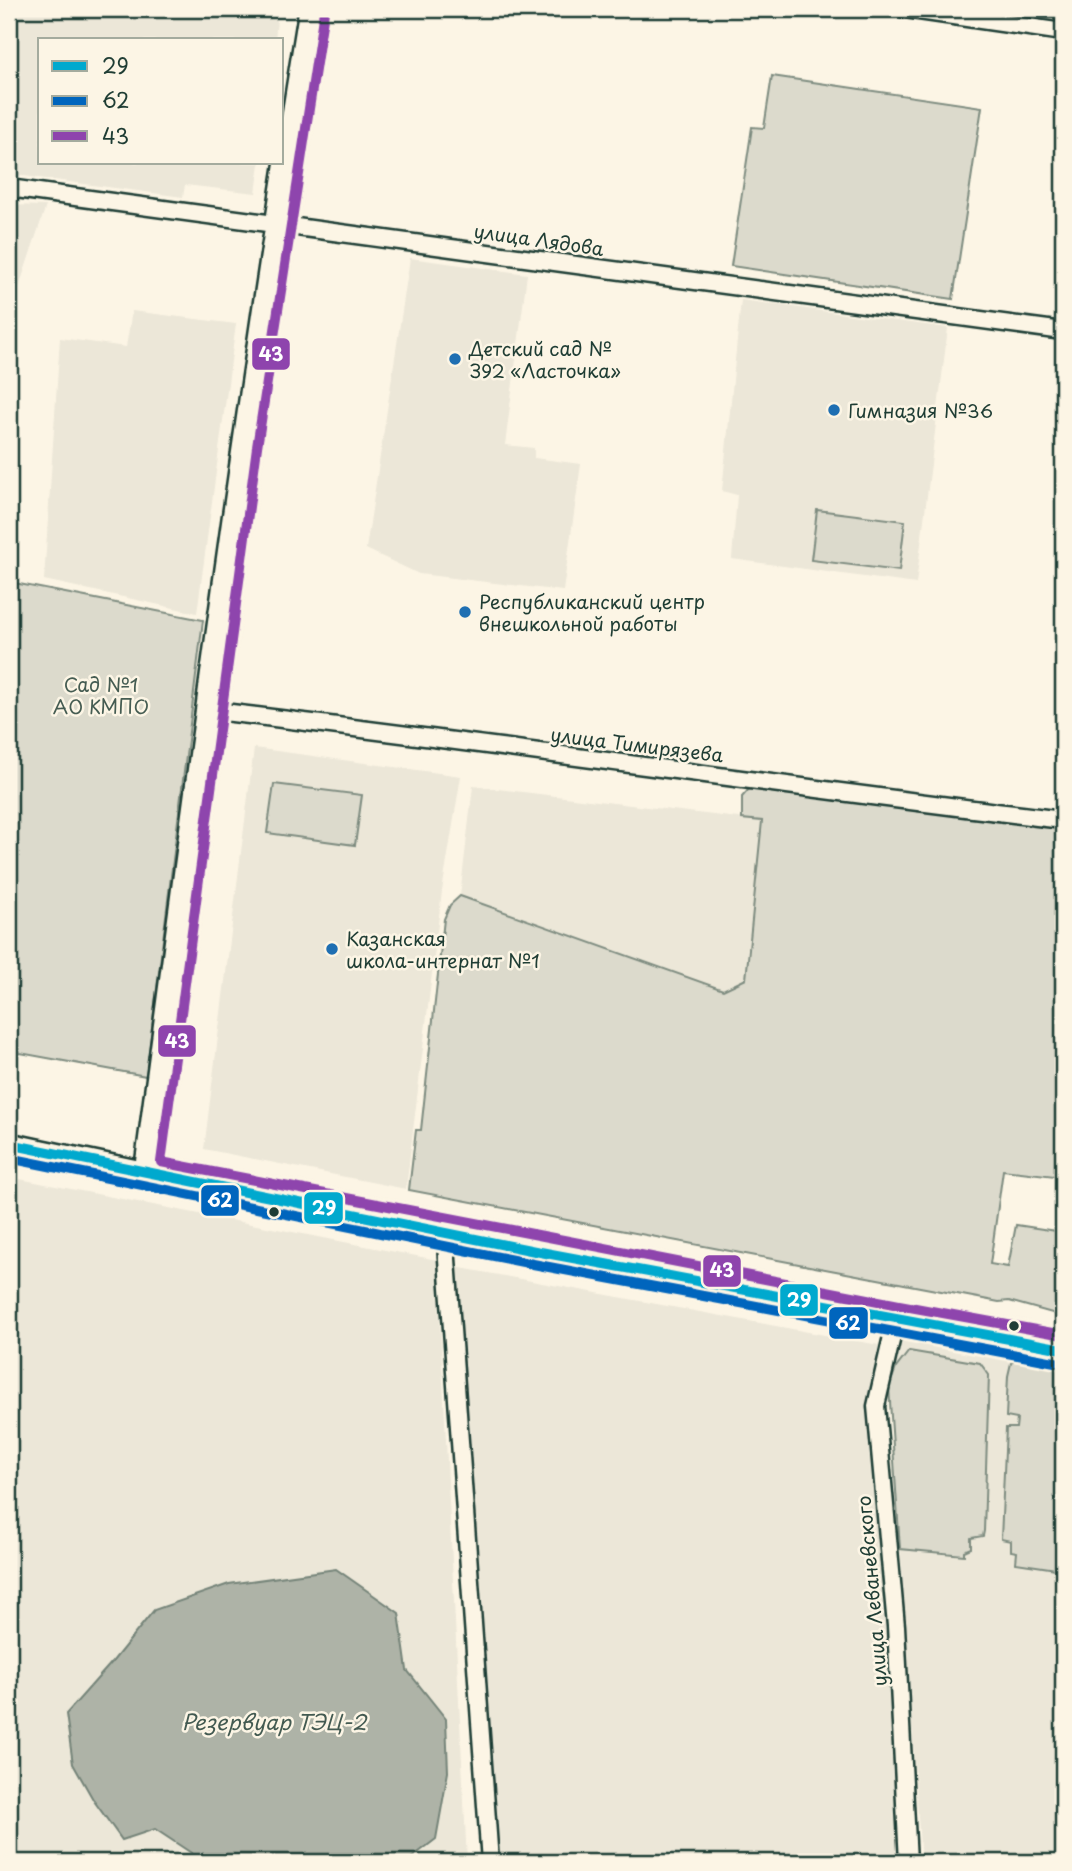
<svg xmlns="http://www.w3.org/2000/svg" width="1072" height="1871" font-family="'Playpen Sans',sans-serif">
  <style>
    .built { fill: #ece7d8 }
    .green { fill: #dcdacc; stroke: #7e8c80; stroke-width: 2 }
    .water { fill: #aeb3a7; stroke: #758479; stroke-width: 2 }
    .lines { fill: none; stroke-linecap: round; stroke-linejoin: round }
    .minor-casing { stroke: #1f3d34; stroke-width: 21 }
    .major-casing { stroke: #1f3d34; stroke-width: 26 }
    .minor { stroke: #fcf5e5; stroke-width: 16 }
    .major { stroke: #fcf5e5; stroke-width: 21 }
    .bus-1-casing { stroke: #fcf5e5; stroke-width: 16 }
    .bus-2-casing { stroke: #fcf5e5; stroke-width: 16 }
    .bus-3-casing { stroke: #fcf5e5; stroke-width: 16 }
    .bus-1 { stroke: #00a9ce; stroke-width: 10 }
    .bus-2 { stroke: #0065bd; stroke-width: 10 }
    .bus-3 { stroke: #8e44ad; stroke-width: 10 }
    .poi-dot { fill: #1f6fb2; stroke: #fcf5e5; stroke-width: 2.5 }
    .bus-dot { fill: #1f3d34; stroke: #fcf5e5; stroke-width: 2.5 }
    .labels { text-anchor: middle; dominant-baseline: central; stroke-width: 5; stroke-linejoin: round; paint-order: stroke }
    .street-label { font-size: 19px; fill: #1f3d34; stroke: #fcf5e5 }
    .poi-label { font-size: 19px; fill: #1f3d34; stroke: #fcf5e5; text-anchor: start }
    .park-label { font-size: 19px; fill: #455c52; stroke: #fcf5e5 }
    .water-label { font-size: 21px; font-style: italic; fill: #435a51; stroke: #fcf5e5 }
    .line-badge { stroke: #fcf5e5; stroke-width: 2.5 }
    .badge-label { font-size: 19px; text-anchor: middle; font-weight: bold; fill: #fff }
  </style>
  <rect width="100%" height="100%" fill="#fcf5e5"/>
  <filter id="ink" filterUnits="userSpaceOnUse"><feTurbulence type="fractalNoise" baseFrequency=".0143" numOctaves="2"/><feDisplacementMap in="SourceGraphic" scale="14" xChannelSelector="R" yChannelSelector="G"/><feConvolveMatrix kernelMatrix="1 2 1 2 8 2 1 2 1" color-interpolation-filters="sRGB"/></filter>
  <g filter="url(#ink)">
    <path class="built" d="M9,9H278L275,40H40V163H260L256,193L185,185L183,197L9,174Z
      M9,205L46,206L18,290H9Z
      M410,258L527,274L505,445L534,448V458L581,464L563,591L419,574L366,549Z
      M741,300L948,328L916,584L732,559L737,495L722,491Z
      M132,311L236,324L197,613L44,580L60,338L126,347Z
      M254,748L461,776L442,891L406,1189L204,1149Z
      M473,786L763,821L746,980L722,990L460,896Z
      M9,1177L437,1260L467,1862H9Z
      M455,1267L879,1345L866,1405L893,1655L902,1862H490Z
      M911,1331L1063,1364V1862H921L889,1387L891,1370L902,1340Z"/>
    <path class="green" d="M772,76L982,107L953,299L731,266L752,127L764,128Z
      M817,510L905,521L899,571L811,560Z
      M9,582L203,620L146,1076L9,1051Z
      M274,784L362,795L355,845L267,833Z
      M749,789L1063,828V1177L1003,1170L990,1264L1008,1267L1016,1225L1063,1232V1316L1009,1301L999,1302L409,1190L416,1130H421L444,919L450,905L460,896L723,990L746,979L762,821L742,819V797Z
      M909,1351L980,1363L989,1375L984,1531L983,1536L971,1538V1548L964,1551V1555L900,1549L889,1387L896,1368Z
      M1016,1360L1063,1368V1570L1016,1563L1017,1552L1011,1551V1541L1001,1539L1006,1428H1016L1017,1419L1006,1417L1008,1376L1011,1363Z"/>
    <path class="water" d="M336,1569L399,1613L407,1670L446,1719L448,1772L436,1839L406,1862H205L155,1829L122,1840L94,1801L73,1764L66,1714L113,1661L154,1610L229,1584Z"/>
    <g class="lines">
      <defs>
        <path id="minor" d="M905,9L1063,32
          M9,188L1063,331
          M206,710C492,743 777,786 1063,820
          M445,1231L490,1862
          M896,1319L876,1406L896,1626L908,1862"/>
        <path id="major" d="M9,1144C359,1219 711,1285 1063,1349
          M145,1173C196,784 247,396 310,9"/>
      </defs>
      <use href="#minor" class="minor-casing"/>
      <use href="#major" class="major-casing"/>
      <use href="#minor" class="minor"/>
      <use href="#major" class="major"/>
      <defs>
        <path id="bus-1" d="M9,1144L535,1251L1063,1349"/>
        <path id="bus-2" d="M9,1158L533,1264L1060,1363"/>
        <path id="bus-3" d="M324,11L257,447L161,1162L899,1305L1063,1335"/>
      </defs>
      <use href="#bus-1" class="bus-1-casing"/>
      <use href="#bus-2" class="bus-2-casing"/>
      <use href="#bus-3" class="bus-3-casing"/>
      <use href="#bus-1" class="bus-1"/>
      <use href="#bus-2" class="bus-2"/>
      <use href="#bus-3" class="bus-3"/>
    </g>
  </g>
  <g class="poi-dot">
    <circle cx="455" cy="359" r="7"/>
    <circle cx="834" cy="410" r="7"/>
    <circle cx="465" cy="612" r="7"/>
    <circle cx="332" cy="949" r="7"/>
  </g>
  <g class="bus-dot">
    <circle cx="274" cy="1212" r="6"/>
    <circle cx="1014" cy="1326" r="6"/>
  </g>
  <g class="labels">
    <g class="street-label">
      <text transform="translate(539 239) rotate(8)">улица Лядова</text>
      <text transform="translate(637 744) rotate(7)">улица Тимирязева</text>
      <text transform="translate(871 1591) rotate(-95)">улица Леваневского</text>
    </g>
    <g class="poi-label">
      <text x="469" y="348">Детский сад №<tspan x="469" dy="22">392 «Ласточка»</tspan></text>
      <text x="848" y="410">Гимназия №36</text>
      <text x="479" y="601">Республиканский центр<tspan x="479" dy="22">внешкольной работы</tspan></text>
      <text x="346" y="938">Казанская<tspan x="346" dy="22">школа-интернат №1</tspan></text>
    </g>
    <g class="park-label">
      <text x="101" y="684">Сад №1<tspan x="101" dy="22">АО КМПО</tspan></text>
    </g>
    <g class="water-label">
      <text x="274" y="1721">Резервуар ТЭЦ-2</text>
    </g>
  </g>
  <g class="line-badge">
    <rect x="251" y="337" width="40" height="34" rx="7" fill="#8e44ad"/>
    <rect x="157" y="1024" width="40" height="34" rx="7" fill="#8e44ad"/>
    <rect x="200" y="1184" width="40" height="33" rx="7" fill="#0065bd"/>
    <rect x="303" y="1191" width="41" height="34" rx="7" fill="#00a9ce"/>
    <rect x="702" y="1254" width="40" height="34" rx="7" fill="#8e44ad"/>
    <rect x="779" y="1283" width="40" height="34" rx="7" fill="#00a9ce"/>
    <rect x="828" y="1306" width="41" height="34" rx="7" fill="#0065bd"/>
  </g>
  <g class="badge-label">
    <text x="271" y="361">43</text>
    <text x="177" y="1048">43</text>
    <text x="220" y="1207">62</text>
    <text x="324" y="1215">29</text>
    <text x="722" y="1277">43</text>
    <text x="799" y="1307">29</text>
    <text x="848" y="1330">62</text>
  </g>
  <rect width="1072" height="1871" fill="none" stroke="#fcf5e5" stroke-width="35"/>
  <rect x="18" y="18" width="1037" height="1836" fill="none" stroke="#1f3d34" stroke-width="2.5" filter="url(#ink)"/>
  <rect x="38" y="38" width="245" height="126" fill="#fcf5e5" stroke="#a4ab9e" stroke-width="2"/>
  <rect x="52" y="61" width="35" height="10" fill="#00a9ce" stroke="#a4ab9e" stroke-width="2"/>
  <text x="102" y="74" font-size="21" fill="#1f3d34">29</text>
  <rect x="52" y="96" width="35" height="10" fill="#0065bd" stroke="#a4ab9e" stroke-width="2"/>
  <text x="102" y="108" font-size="21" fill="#1f3d34">62</text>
  <rect x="52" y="131" width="35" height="10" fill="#8e44ad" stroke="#a4ab9e" stroke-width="2"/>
  <text x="102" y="144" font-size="21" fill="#1f3d34">43</text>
</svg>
